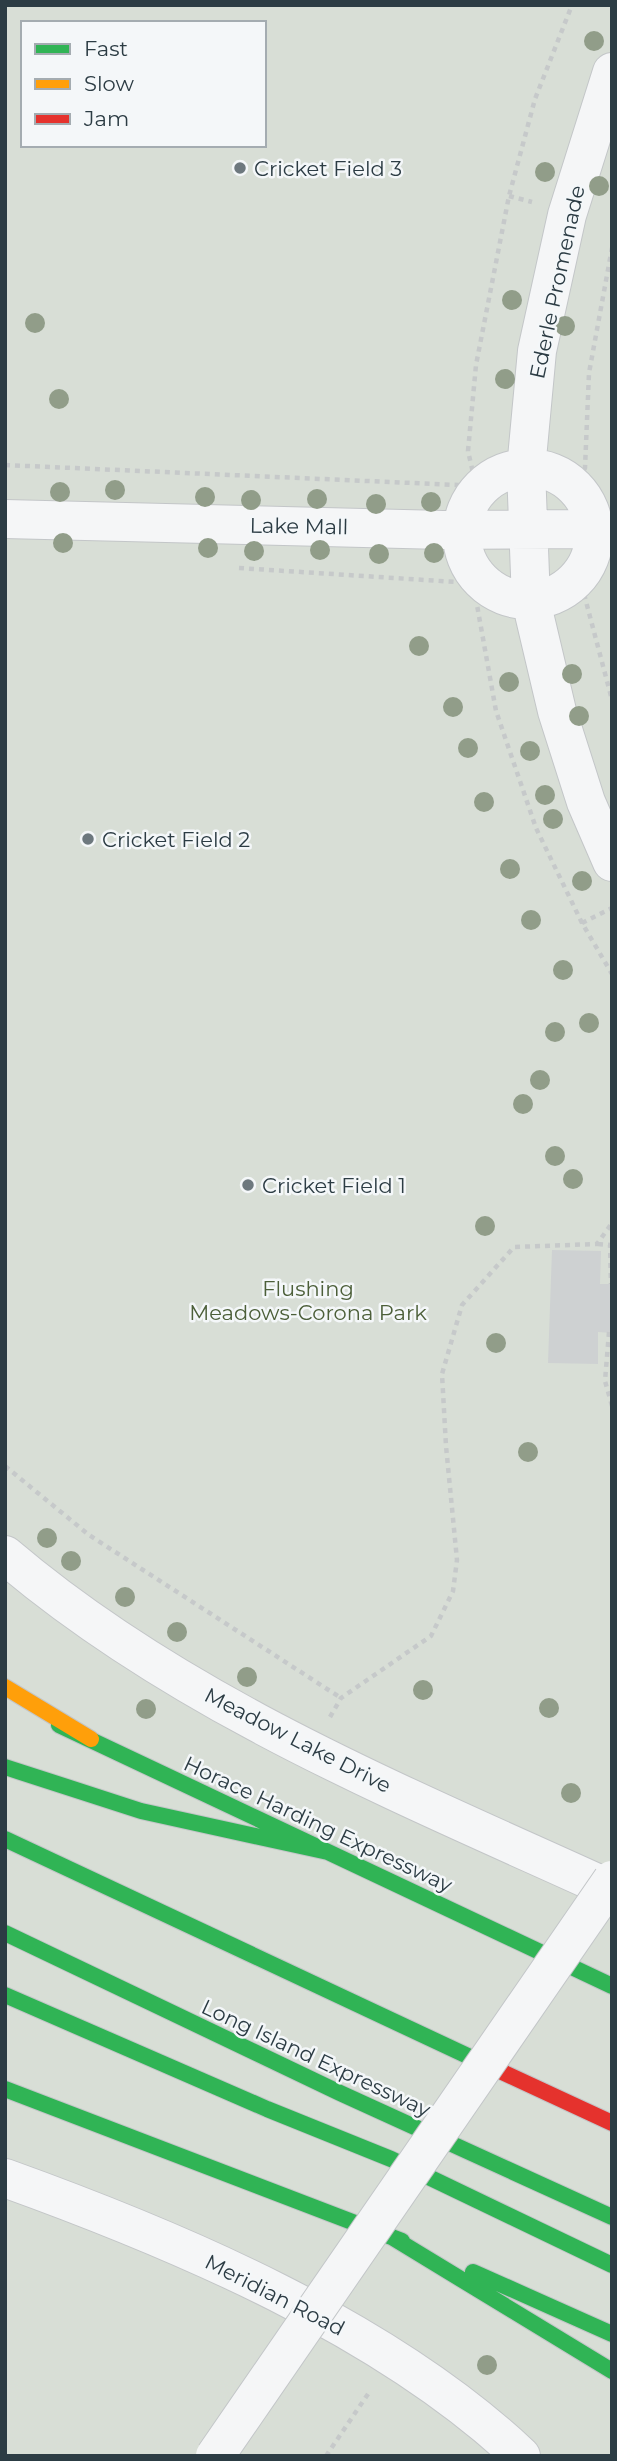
<svg xmlns="http://www.w3.org/2000/svg" width="617" height="2461" font-family="Montserrat,sans-serif">
  <style>
    .green { fill: #d8ded6; fill-rule: evenodd }
    .building { fill: #ced1d2 }
    .lines { fill: none; stroke-linecap: round; stroke-linejoin: round }
    .street-casing { stroke: #c3c6c8; stroke-width: 40 }
    .fast-casing { stroke: #c3c6c8; stroke-width: 18 }
    .slow-casing { stroke: #c3c6c8; stroke-width: 18 }
    .jam-casing { stroke: #c3c6c8; stroke-width: 18 }
    .path { stroke: #c6c9ca; stroke-width: 4.5; stroke-dasharray: 5 5; stroke-linecap: butt }
    .street { stroke: #f5f6f7; stroke-width: 38 }
    .fast { stroke: #30b455; stroke-width: 16 }
    .slow { stroke: #ff9f0a; stroke-width: 16 }
    .jam { stroke: #e5322d; stroke-width: 16 }
    .street-bridge-casing { stroke: #c3c6c8; stroke-width: 40; stroke-linecap: butt }
    .street-bridge { stroke: #f5f6f7; stroke-width: 38 }
    .tree { fill: #919d89 }
    .poi-dot { fill: #6d787e; stroke: #f4f7f9; stroke-width: 2.5 }
    .labels { text-anchor: middle; dominant-baseline: central; stroke-width: 5; stroke-linejoin: round; paint-order: stroke }
    .poi-label { font-size: 21px; fill: #2c3c44; stroke: #f4f7f9; text-anchor: start }
    .street-label { font-size: 21px; fill: #2c3c44; stroke: #f4f7f9 }
    .park-label { font-size: 21px; fill: #4c5f39; stroke: #f4f7f9 }
  </style>
  <rect width="100%" height="100%" fill="#e5e8ea"/>
  <path class="green" d="M5,5H612V2456H5ZM23,23H264V145H23Z"/>
  <path class="building" d="M552,1250L601,1251L600,1284H612V1333L598,1332V1364L548,1363Z"/>
  <g class="lines">
    <defs>
      <path id="street" d="M612,72L567,215L537,351L526,469L531,601L557,711L586,802L612,862
        M462 534a66 66 0 1 1 132 0a66 66 0 1 1-132 0Z
        M5,519L443,530L593,529
        M5,1555C181,1705 404,1795 612,1890
        M5,2178C180,2241 385,2328 521,2456"/>
      <path id="fast" d="M59,1725L612,1986
        M5,1767L141,1811L328,1852
        M5,1839L487,2065
        M5,1933L340,2093L612,2217
        M5,1995L267,2109L391,2159L612,2265
        M5,2089L402,2241
        M390,2236L612,2371
        M473,2272L612,2334"/>
      <path id="slow" d="M5,1687L91,1739"/>
      <path id="jam" d="M487,2065L612,2123"/>
    </defs>
    <use href="#street" class="street-casing"/>
    <use href="#fast" class="fast-casing"/>
    <use href="#slow" class="slow-casing"/>
    <use href="#jam" class="jam-casing"/>
    <path class="path" d="M509,196L532,202
      M5,465L458,485L466,487
      M574,487L585,468L589,373L612,248
      M477,490L468,451L476,365L509,196L535,99L572,5
      M239,568L456,582L482,581L477,605L496,711L536,828L582,923L612,974
      M579,575L612,700
      M582,923L612,908
      M598,1244L610,1245L611,1284
      M609,1332L605,1381L612,1406
      M5,1466L89,1535L341,1698
      M330,1717L341,1698L431,1636L453,1591L457,1560L446,1446L442,1374L462,1305L514,1247L597,1244L612,1223
      M326,2456L370,2391"/>
    <use href="#street" class="street"/>
    <use href="#fast" class="fast"/>
    <use href="#slow" class="slow"/>
    <use href="#jam" class="jam"/>
    <defs>
      <path id="street-bridge" d="M215,2456L612,1880"/>
    </defs>
    <use href="#street-bridge" class="street-bridge-casing"/>
    <use href="#street-bridge" class="street-bridge"/>
  </g>
  <g class="tree">
    <circle cx="594" cy="41" r="10"/>
    <circle cx="545" cy="172" r="10"/>
    <circle cx="599" cy="186" r="10"/>
    <circle cx="512" cy="300" r="10"/>
    <circle cx="35" cy="323" r="10"/>
    <circle cx="565" cy="326" r="10"/>
    <circle cx="505" cy="379" r="10"/>
    <circle cx="59" cy="399" r="10"/>
    <circle cx="115" cy="490" r="10"/>
    <circle cx="60" cy="492" r="10"/>
    <circle cx="205" cy="497" r="10"/>
    <circle cx="317" cy="499" r="10"/>
    <circle cx="251" cy="500" r="10"/>
    <circle cx="431" cy="502" r="10"/>
    <circle cx="376" cy="504" r="10"/>
    <circle cx="63" cy="543" r="10"/>
    <circle cx="208" cy="548" r="10"/>
    <circle cx="320" cy="550" r="10"/>
    <circle cx="254" cy="551" r="10"/>
    <circle cx="434" cy="553" r="10"/>
    <circle cx="379" cy="554" r="10"/>
    <circle cx="419" cy="646" r="10"/>
    <circle cx="572" cy="674" r="10"/>
    <circle cx="509" cy="682" r="10"/>
    <circle cx="453" cy="707" r="10"/>
    <circle cx="579" cy="716" r="10"/>
    <circle cx="468" cy="748" r="10"/>
    <circle cx="530" cy="751" r="10"/>
    <circle cx="545" cy="795" r="10"/>
    <circle cx="484" cy="802" r="10"/>
    <circle cx="553" cy="819" r="10"/>
    <circle cx="510" cy="869" r="10"/>
    <circle cx="582" cy="881" r="10"/>
    <circle cx="531" cy="920" r="10"/>
    <circle cx="563" cy="970" r="10"/>
    <circle cx="589" cy="1023" r="10"/>
    <circle cx="555" cy="1032" r="10"/>
    <circle cx="540" cy="1080" r="10"/>
    <circle cx="523" cy="1104" r="10"/>
    <circle cx="555" cy="1156" r="10"/>
    <circle cx="573" cy="1179" r="10"/>
    <circle cx="485" cy="1226" r="10"/>
    <circle cx="496" cy="1343" r="10"/>
    <circle cx="528" cy="1452" r="10"/>
    <circle cx="47" cy="1538" r="10"/>
    <circle cx="71" cy="1561" r="10"/>
    <circle cx="125" cy="1597" r="10"/>
    <circle cx="177" cy="1632" r="10"/>
    <circle cx="247" cy="1677" r="10"/>
    <circle cx="423" cy="1690" r="10"/>
    <circle cx="549" cy="1708" r="10"/>
    <circle cx="146" cy="1709" r="10"/>
    <circle cx="571" cy="1793" r="10"/>
    <circle cx="487" cy="2365" r="10"/>
  </g>
  <g class="poi-dot">
    <circle cx="240" cy="168" r="7"/>
    <circle cx="88" cy="839" r="7"/>
    <circle cx="248" cy="1185" r="7"/>
  </g>
  <g class="labels">
    <g class="poi-label">
      <text x="254" y="168">Cricket Field 3</text>
      <text x="102" y="839">Cricket Field 2</text>
      <text x="262" y="1185">Cricket Field 1</text>
    </g>
    <g class="street-label">
      <text transform="translate(557 282) rotate(-78)">Ederle Promenade</text>
      <text transform="translate(299 526) rotate(1)">Lake Mall</text>
      <text transform="translate(298 1740) rotate(27)">Meadow Lake Drive</text>
      <text transform="translate(318 1824) rotate(25)">Horace Harding Expressway</text>
      <text transform="translate(316 2058) rotate(25)">Long Island Expressway</text>
      <text transform="translate(275 2295) rotate(27)">Meridian Road</text>
    </g>
    <g class="park-label">
      <text x="308" y="1288">Flushing<tspan x="308" dy="24">Meadows-Corona Park</tspan></text>
    </g>
  </g>
  <rect width="617" height="2461" fill="none" stroke="#2c3c44" stroke-width="14"/>
  <rect x="21" y="21" width="245" height="126" fill="#f4f7f9" stroke="#a4acb1" stroke-width="2"/>
  <rect x="35" y="44" width="35" height="10" fill="#30b455" stroke="#a4acb1" stroke-width="2"/>
  <text x="84" y="56" font-size="21" fill="#2c3c44">Fast</text>
  <rect x="35" y="79" width="35" height="10" fill="#ff9f0a" stroke="#a4acb1" stroke-width="2"/>
  <text x="84" y="91" font-size="21" fill="#2c3c44">Slow</text>
  <rect x="35" y="114" width="35" height="10" fill="#e5322d" stroke="#a4acb1" stroke-width="2"/>
  <text x="84" y="126" font-size="21" fill="#2c3c44">Jam</text>
</svg>
